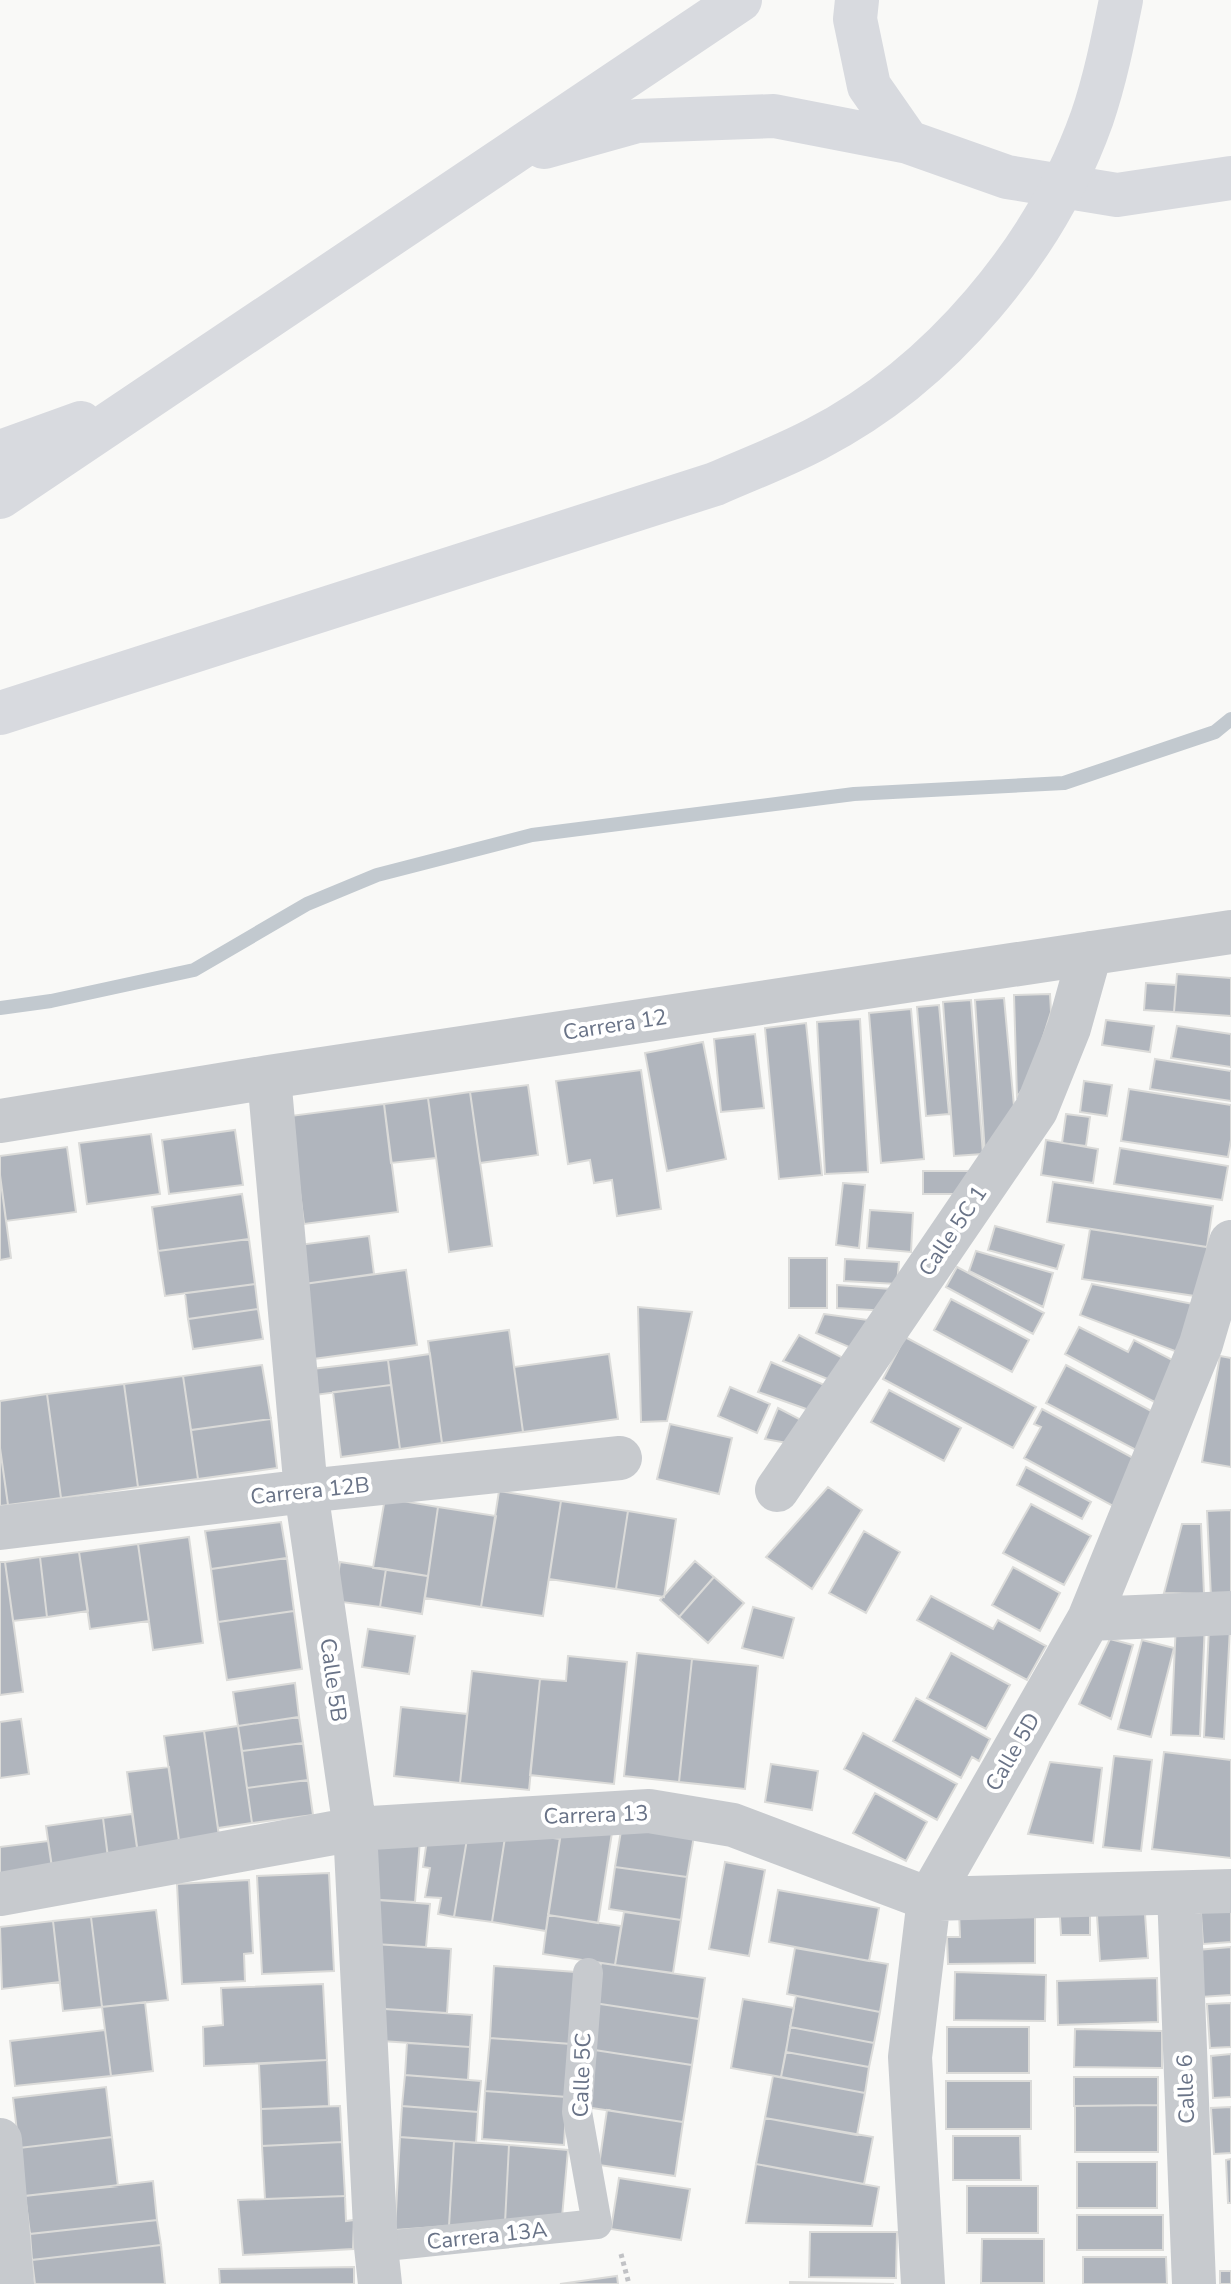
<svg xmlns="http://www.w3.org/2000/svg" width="1231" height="2284" font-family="'Nunito Sans',sans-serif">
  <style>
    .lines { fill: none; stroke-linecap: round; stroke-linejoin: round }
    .stream { stroke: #c2c9cf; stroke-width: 14 }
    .building { fill: #b0b5bd; stroke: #dbdbd9; stroke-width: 2 }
    .path { stroke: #c1c2c5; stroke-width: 5; stroke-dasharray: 4 4; stroke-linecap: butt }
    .service { stroke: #c7cace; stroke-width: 30 }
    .minor { stroke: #c7cace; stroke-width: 44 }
    .primary { stroke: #d8dadf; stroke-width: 44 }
    .trunk { stroke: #d8dadf; stroke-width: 44 }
    .labels { text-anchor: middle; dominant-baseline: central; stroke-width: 8; stroke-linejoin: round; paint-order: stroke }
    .street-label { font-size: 22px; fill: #697387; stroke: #fff }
  </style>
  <rect width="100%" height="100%" fill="#f9f9f7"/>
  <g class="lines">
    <path class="stream" d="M0,1008L51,1001L194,970L307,904L377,875L532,835L854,794L1064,783L1215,732L1231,719"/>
  </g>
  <path class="building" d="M1177,974L1231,978V1016L1174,1012Z
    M1146,983L1176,985L1174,1012L1144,1010Z
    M1050,994L1051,1012L1030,1078L1017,1097L1014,995Z
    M1004,998L1015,1117L985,1154L975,1000Z
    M971,1000L983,1154L954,1156L943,1002Z
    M939,1005L949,1114L926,1116L917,1007Z
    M911,1009L924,1159L881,1163L869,1013Z
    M860,1019L868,1172L825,1174L817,1022Z
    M1106,1020L1154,1026L1150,1052L1102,1045Z
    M806,1023L822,1175L779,1179L765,1028Z
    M1177,1026L1231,1034V1067L1171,1058Z
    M755,1034L764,1108L721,1112L714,1039Z
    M703,1042L726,1159L667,1171L645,1053Z
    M1155,1059L1231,1071V1101L1150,1089Z
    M641,1070L661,1209L617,1216L612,1180L594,1183L590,1160L568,1164L556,1081Z
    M1084,1081L1112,1085L1107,1116L1080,1112Z
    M528,1085L538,1155L480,1163L470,1092Z
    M1129,1089L1231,1105V1140L1228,1157L1121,1141Z
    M470,1092L492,1246L449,1252L428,1098Z
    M428,1098L436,1158L391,1163L384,1104Z
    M384,1104L398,1212L304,1224L290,1116Z
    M1066,1114L1090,1117L1086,1146L1062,1143Z
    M235,1130L243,1185L169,1194L162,1140Z
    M151,1134L160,1194L87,1204L79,1143Z
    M1046,1140L1098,1149L1093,1183L1041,1175Z
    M67,1147L76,1212L6,1221L0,1175V1156Z
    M1120,1148L1228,1166L1222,1200L1114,1184Z
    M923,1171H972V1194H923Z
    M0,1175L11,1258L0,1260Z
    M1053,1182L1213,1206L1207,1247L1047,1222Z
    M843,1183L865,1185L859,1248L836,1245Z
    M242,1194L249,1239L158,1251L152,1207Z
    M870,1210L913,1213L911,1252L867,1248Z
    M995,1226L1064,1245L1057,1269L988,1250Z
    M1090,1229L1207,1247L1208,1298L1082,1279Z
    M369,1236L374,1274L304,1284L298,1245Z
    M249,1239L255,1284L165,1296L158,1251Z
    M976,1251L1053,1273L1043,1307L969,1271Z
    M789,1258H827V1308H789Z
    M845,1259L899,1262L897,1284L844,1281Z
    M957,1267L1044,1313L1033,1334L946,1287Z
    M406,1270L417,1345L313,1359L304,1284Z
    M255,1284L258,1309L188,1319L185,1293Z
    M1092,1284L1193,1304L1180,1353L1080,1315Z
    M837,1285L891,1289L889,1311L837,1308Z
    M951,1299L1029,1340L1012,1372L934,1330Z
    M638,1307L692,1312L667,1421L641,1422Z
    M258,1309L263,1339L193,1349L188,1319Z
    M824,1314L868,1320L856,1350L816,1333Z
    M1079,1327L1128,1352L1134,1340L1182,1365L1160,1405L1065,1354Z
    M509,1330L523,1432L442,1443L428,1341Z
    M799,1335L849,1361L835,1382L783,1361Z
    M905,1337L1036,1407L1013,1448L883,1379Z
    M430,1354L442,1443L400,1449L388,1360Z
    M609,1354L618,1419L523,1432L514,1367Z
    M1220,1356L1231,1358V1467L1202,1462Z
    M388,1360L391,1385L315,1395L312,1369Z
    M771,1362L836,1390L812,1411L758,1392Z
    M262,1365L271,1419L191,1430L183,1376Z
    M1066,1365L1155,1413L1136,1450L1046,1403Z
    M183,1376L198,1479L138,1487L124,1384Z
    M124,1384L138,1487L61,1498L47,1394Z
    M391,1385L400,1449L341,1457L333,1392Z
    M730,1387L770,1404L757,1433L718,1416Z
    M889,1390L961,1428L944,1461L871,1422Z
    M47,1394L61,1498L8,1505L0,1448V1401Z
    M778,1408L805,1422L787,1443L765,1439Z
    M1042,1409L1137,1460L1113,1506L1024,1458L1041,1427L1034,1424Z
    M271,1419L277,1468L198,1479L191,1430Z
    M670,1424L732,1438L719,1494L657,1479Z
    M0,1448L8,1505L0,1506Z
    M1026,1467L1091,1502L1082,1519L1017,1485Z
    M828,1487L862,1510L812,1589L766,1557Z
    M499,1491L561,1501L543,1616L481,1607Z
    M385,1498L438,1507L428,1576L373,1568Z
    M561,1501L628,1511L616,1589L549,1579Z
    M1031,1504L1091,1536L1064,1585L1003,1553Z
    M438,1507L496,1516L481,1607L425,1598Z
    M1231,1510V1598H1211L1207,1511Z
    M628,1511L676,1519L664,1597L616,1589Z
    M281,1522L287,1558L211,1569L205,1531Z
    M1182,1524H1201L1204,1594L1164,1593Z
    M864,1531L900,1552L866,1613L829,1593Z
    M189,1537L203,1643L153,1650L138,1544Z
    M138,1544L149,1621L90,1629L79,1552Z
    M79,1552L88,1611L47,1617L40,1557Z
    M40,1557L47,1617L13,1621L5,1562Z
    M287,1558L294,1611L218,1622L211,1569Z
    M695,1561L714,1577L679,1617L660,1600Z
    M0,1562H5L23,1692L0,1695Z
    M340,1562L386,1569L380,1607L334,1601Z
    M1013,1567L1060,1593L1040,1631L992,1605Z
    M386,1569L428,1576L422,1614L380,1607Z
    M714,1577L744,1603L708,1643L679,1617Z
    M931,1596L993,1629L998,1620L1046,1646L1027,1680L917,1620Z
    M753,1607L794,1618L783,1658L742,1648Z
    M294,1611L302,1669L227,1680L218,1622Z
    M1176,1622L1205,1623L1200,1736L1171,1735Z
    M1209,1627L1230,1628L1224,1739L1204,1737Z
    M368,1629L415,1636L409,1674L362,1667Z
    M1110,1639L1133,1645L1111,1719L1079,1704Z
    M1142,1640L1174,1648L1151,1737L1118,1729Z
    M637,1653L692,1659L679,1782L624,1776Z
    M951,1653L1010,1685L986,1729L927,1698Z
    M568,1656L627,1662L614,1784L530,1775L540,1679L566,1681Z
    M692,1659L758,1666L745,1789L679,1782Z
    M472,1671L540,1679L529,1790L460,1783Z
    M295,1683L299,1717L238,1726L233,1692Z
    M916,1698L990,1739L979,1761L972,1757L961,1778L893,1741Z
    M401,1707L467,1714L460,1783L394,1776Z
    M299,1717L303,1743L242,1751L238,1726Z
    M21,1719L29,1774L0,1778V1722Z
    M238,1726L252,1823L218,1828L204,1731Z
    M204,1731L220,1843L180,1848L164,1736Z
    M863,1733L957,1784L937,1820L844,1769Z
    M303,1743L308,1780L247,1788L242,1751Z
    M1164,1752L1231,1760V1858L1152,1849Z
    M1114,1756L1152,1760L1141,1851L1103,1847Z
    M1050,1762L1102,1768L1093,1843L1028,1834Z
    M771,1764L818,1771L812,1810L765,1802Z
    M169,1767L180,1848L138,1854L127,1772Z
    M308,1780L313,1815L252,1823L247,1788Z
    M875,1793L927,1822L906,1861L853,1833Z
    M132,1814L138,1854L108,1858L103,1818Z
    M103,1818L110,1873L54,1881L46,1826Z
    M563,1819L613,1826L598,1923L548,1915Z
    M622,1825L694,1836L687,1877L615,1867Z
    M506,1831L492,1922L454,1917L467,1839Z
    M506,1831L560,1839L546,1931L492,1922Z
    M428,1833L467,1839L454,1917L438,1914L441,1898L425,1897L430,1868L423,1867Z
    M367,1836L420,1840L415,1902L363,1899Z
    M48,1841L54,1881L0,1873V1847Z
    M725,1862L765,1870L749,1956L709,1949Z
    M615,1867L687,1877L681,1920L609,1909Z
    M329,1873L334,1971L262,1974L257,1876Z
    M249,1880L253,1953L244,1954L245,1981L182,1984L177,1884Z
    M778,1890L879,1908L869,1961L769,1942Z
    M1231,1897V1942L1203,1944L1200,1899Z
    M1144,1899L1148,1958L1100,1961L1096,1901Z
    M377,1900L430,1904L426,1947L374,1944Z
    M1059,1900H1090V1935H1061Z
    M156,1910L168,2000L102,2007L91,1917Z
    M1035,1910V1963L948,1964L947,1937H960L959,1911Z
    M624,1912L681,1920L673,1973L615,1965Z
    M548,1915L621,1926L615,1965L543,1954Z
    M91,1917L102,2007L63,2011L53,1921Z
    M53,1921L60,1982L2,1989L0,1927Z
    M374,1944L451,1949L447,2013L370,2008Z
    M1231,1947V1995L1200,1997L1197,1950Z
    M795,1948L888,1964L880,2012L787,1994Z
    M601,1963L705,1978L699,2019L594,2003Z
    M494,1966L576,1972L571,2044L490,2038Z
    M955,1972L1046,1975L1045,2021L954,2020Z
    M1157,1978L1158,2022L1058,2025L1057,1981Z
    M323,1984L327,2060L204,2066L203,2027L223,2025L221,1988Z
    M796,1996L880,2012L874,2043L790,2027Z
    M743,1999L794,2008L781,2077L731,2068Z
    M145,2002L153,2071L111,2076L102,2007Z
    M594,2003L699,2019L692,2065L588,2049Z
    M1231,2003V2047L1210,2048L1207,2004Z
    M370,2008L472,2015L470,2047L367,2040Z
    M790,2027L874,2043L869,2067L786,2052Z
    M947,2027H1029V2073H947Z
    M1075,2029L1162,2031V2068L1074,2067Z
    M105,2030L111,2076L15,2086L10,2041Z
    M490,2038L571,2044L567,2097L485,2091Z
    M407,2043L470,2047L468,2080L405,2075Z
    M588,2049L692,2065L683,2122L579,2106Z
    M786,2052L869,2067L865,2093L781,2077Z
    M1231,2054V2097L1213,2098L1211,2056Z
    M327,2060L329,2106L261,2109L259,2064Z
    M405,2075L481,2081L478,2112L402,2106Z
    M773,2076L865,2093L857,2135L765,2118Z
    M1074,2077H1158V2105L1074,2106Z
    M946,2081H1031V2129H946Z
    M106,2087L112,2137L19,2148L13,2098Z
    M485,2091L567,2097L564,2145L482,2139Z
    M1158,2105V2152H1075V2106Z
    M340,2106L342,2142L262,2146L261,2109Z
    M402,2106L478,2112L476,2143L400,2137Z
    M1231,2107V2153L1214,2154L1211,2108Z
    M607,2110L683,2122L675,2176L599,2165Z
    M765,2118L873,2137L864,2184L756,2164Z
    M953,2136H1020L1021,2180H953Z
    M112,2137L118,2186L25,2196L19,2148Z
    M400,2137L454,2141L449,2226L395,2230Z
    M454,2141L509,2145L505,2223L449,2226Z
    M342,2142L345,2196L265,2199L262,2146Z
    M509,2145L568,2150L562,2217L505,2223Z
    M1231,2159V2203H1228L1226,2160Z
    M1077,2162H1157V2208H1077Z
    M756,2164L879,2187L872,2226L746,2223Z
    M619,2178L690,2189L681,2240L611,2229Z
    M153,2181L157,2220L30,2234L25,2196Z
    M967,2186H1038V2233H967Z
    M345,2196L346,2221L354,2220L353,2249L243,2255L238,2200Z
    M1077,2215H1163V2250H1077Z
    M157,2220L161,2245L32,2260L30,2234Z
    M810,2232H897L896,2278L809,2277Z
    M982,2239H1044V2283H981Z
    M161,2245L165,2284H35L32,2260Z
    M1083,2257H1166L1167,2284H1083Z
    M354,2267V2284H220L219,2269Z
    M1220,2271H1231V2284H1220Z
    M617,2276L618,2284H560Z
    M790,2282L894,2284H790Z"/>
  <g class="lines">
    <path class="path" d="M621,2254L629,2284"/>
    <path class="service" d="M376,2247L597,2224L577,2112L588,1973"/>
    <path class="minor" d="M269,1077L306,1491L355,1829L376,2247L380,2284
      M0,1121L269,1077L1231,932
      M777,1490L1036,1110L1069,1028L1090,953
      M0,1528L306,1491L620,1458
      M1089,1619L1231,1613
      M1179,1893L1194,2284
      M0,1894L355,1829L649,1811L733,1825L929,1899L1231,1891
      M0,2140L12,2284
      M923,2284L910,2057L929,1899L1089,1619L1201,1344L1231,1242"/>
    <path class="primary" d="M857,0L855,19L869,86L908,142
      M544,147L637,121L774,116L908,142L1007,177L1117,195L1231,178
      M0,452L81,423
      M0,497L740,0"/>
    <path class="trunk" d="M0,713L715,484C749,469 784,456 816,439C940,375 1045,250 1092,118C1105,80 1113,40 1121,0"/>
  </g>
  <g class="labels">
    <g class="street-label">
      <text transform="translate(615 1025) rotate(-9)">Carrera 12</text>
      <text transform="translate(953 1231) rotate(-56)">Calle 5C 1</text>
      <text transform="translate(310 1491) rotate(-6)">Carrera 12B</text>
      <text transform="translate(333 1680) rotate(82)">Calle 5B</text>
      <text transform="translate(1013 1752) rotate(-60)">Calle 5D</text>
      <text transform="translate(596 1815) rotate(-2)">Carrera 13</text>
      <text transform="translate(582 2075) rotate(-88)">Calle 5C</text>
      <text transform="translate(1186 2089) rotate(-92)">Calle 6</text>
      <text transform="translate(487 2236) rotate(-6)">Carrera 13A</text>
    </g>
  </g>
</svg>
